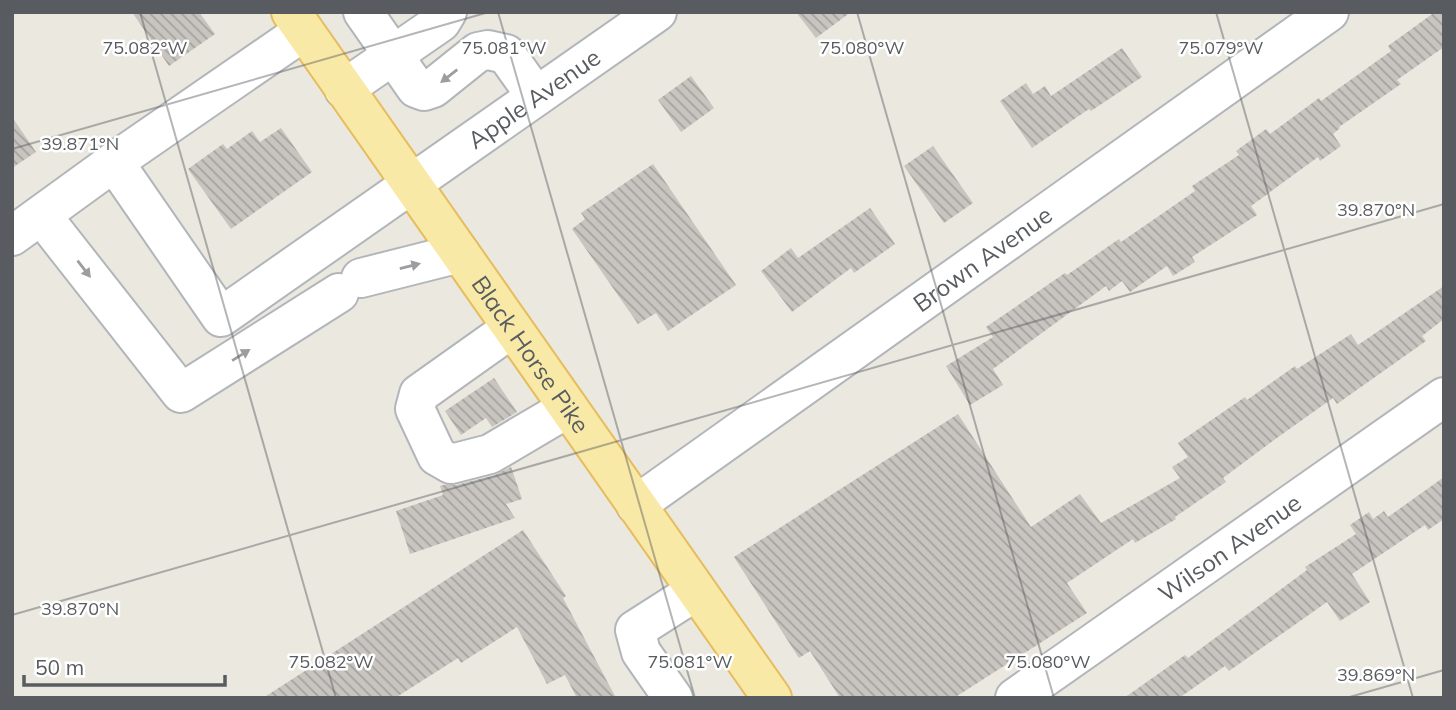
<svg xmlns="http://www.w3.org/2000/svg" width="1456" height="710" font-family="Mulish,sans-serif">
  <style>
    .building { fill: url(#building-back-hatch) }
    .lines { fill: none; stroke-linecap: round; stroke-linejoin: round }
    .minor-casing { stroke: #b2b6ba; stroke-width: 42 }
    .major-casing { stroke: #e6bc5d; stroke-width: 42 }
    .minor { stroke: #fff; stroke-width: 38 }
    .major { stroke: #f9e9a6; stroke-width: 38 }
    .oneway { fill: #9b9da0 }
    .ticks { fill: none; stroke: #585c60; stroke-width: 2; stroke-opacity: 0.45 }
    .labels { text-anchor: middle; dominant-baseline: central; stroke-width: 5; stroke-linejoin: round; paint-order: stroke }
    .street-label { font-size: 24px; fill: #585c60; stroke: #fff }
    .ticks-label { font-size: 18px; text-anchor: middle; fill: #585c60; stroke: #fff; stroke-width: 5; stroke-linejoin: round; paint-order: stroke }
  </style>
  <defs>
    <pattern id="building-back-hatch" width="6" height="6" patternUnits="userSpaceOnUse" patternTransform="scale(1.75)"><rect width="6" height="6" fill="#c8c4bf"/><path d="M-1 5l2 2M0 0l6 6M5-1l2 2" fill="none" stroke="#a5a29f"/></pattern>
  </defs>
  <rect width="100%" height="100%" fill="#eae8df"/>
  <path class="building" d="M132,12H199L215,34L169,66Z
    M796,12H851L816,38Z
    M1435,12H1444V47L1397,80L1401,84L1339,127L1340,128L1333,134L1341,146L1320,161L1318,157L1251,206L1257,215L1192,257L1195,262L1173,276L1167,266L1130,292L1122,281L1109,291L1106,286L993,369L1003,385L970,405L946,366L993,337L986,327L1065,273L1067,275L1119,239L1121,242L1195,191L1192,186L1239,155L1236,151L1266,129L1270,134L1319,98L1321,101L1391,51L1388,46Z
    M1122,48L1142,77L1091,111L1089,109L1032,148L1000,101L1026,83L1033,94L1045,86L1051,96Z
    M691,76L714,108L681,132L658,100Z
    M12,117L36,152L12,168Z
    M281,128L312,172L231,229L188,169L223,144L227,149L252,131L260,142Z
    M933,146L973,203L944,223L904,166Z
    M653,164L736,285L668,331L656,313L638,324L572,229L585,219L581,213Z
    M870,208L895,244L854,273L851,268L792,312L761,271L791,248L798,258Z
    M1444,286V319L1422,336L1426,341L1337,404L1333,398L1274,440L1223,478L1226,482L1175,517L1176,519L1135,543L1133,539L1067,583L1087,613L954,698H840L810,651L799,658L734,557L958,414L1031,527L1080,494L1101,523L1180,478L1172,467L1188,457L1178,443L1245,397L1247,400L1295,366L1297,369L1351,334L1358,345Z
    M494,378L517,412L492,427L486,418L461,435L445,411Z
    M511,467L522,499L506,504L515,518L410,554L396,511L443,495L440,486L447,484L456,485L495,475Z
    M1444,477V519L1428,530L1425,525L1352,574L1370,602L1340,621L1327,602L1229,671L1225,666L1179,698H1124L1185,655L1188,658L1307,570L1305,567L1356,534L1350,525L1369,512L1373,519L1384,511L1388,517Z
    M523,530L566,596L563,598L616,698H577L565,675L547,684L517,627L461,663L458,658L395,698H263Z"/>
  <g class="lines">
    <defs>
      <g id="minor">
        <path d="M363,12L416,88L424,91L433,88L478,52L488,50L506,54L536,96"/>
        <path d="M344,89L441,22L447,12"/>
        <path id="s1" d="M114,162L221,317L657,12"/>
        <path d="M42,216L181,393L339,293"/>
        <path d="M12,236L114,162L304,31"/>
        <path d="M361,278L460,253"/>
        <path d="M512,328L419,394L415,409L437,456L451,464L490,454L568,408"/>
        <path id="s2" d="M636,505L1329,12"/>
        <path d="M673,698L641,652L635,630L696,591"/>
        <path id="s3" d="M1015,698L1444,397"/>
      </g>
      <g id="major">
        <path id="s4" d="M291,12L772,698"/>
      </g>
    </defs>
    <use href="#minor" class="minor-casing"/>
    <use href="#major" class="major-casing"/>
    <use href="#minor" class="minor"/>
    <use href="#major" class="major"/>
  </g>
  <defs><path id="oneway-solid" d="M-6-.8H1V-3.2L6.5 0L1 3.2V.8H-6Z" transform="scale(1.75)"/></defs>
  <g class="oneway">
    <use href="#oneway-solid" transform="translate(449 76) rotate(142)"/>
    <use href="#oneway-solid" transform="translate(410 266) rotate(-14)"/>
    <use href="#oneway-solid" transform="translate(84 269) rotate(52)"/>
    <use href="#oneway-solid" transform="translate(241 355) rotate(-32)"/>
  </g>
  <path class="ticks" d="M140,12L336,698M498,12L695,698M857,12L1054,698M1216,12L1413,698M12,149L489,12M12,615L1444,204M1346,698L1444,670"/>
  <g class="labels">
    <g class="street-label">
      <text stroke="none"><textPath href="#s1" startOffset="570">Apple Avenue</textPath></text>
      <text stroke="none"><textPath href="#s2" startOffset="425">Brown Avenue</textPath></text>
      <text stroke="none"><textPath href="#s4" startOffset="418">Black Horse Pike</textPath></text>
      <text stroke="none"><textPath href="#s3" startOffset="262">Wilson Avenue</textPath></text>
    </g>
  </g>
  <g class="ticks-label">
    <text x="145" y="54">75.082°W</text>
    <text x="504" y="54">75.081°W</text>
    <text x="862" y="54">75.080°W</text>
    <text x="1221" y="54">75.079°W</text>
    <text x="80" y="150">39.871°N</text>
    <text x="1376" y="216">39.870°N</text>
    <text x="80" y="615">39.870°N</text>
    <text x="331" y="668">75.082°W</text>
    <text x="690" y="668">75.081°W</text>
    <text x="1048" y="668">75.080°W</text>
    <text x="1376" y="681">39.869°N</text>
  </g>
  <rect width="1456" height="710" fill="none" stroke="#585c60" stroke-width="28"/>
  <path d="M24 675v10h201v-10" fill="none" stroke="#585c60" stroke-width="3.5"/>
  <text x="35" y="675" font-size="21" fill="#585c60" stroke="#ffffff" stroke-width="5" paint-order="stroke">50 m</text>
</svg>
